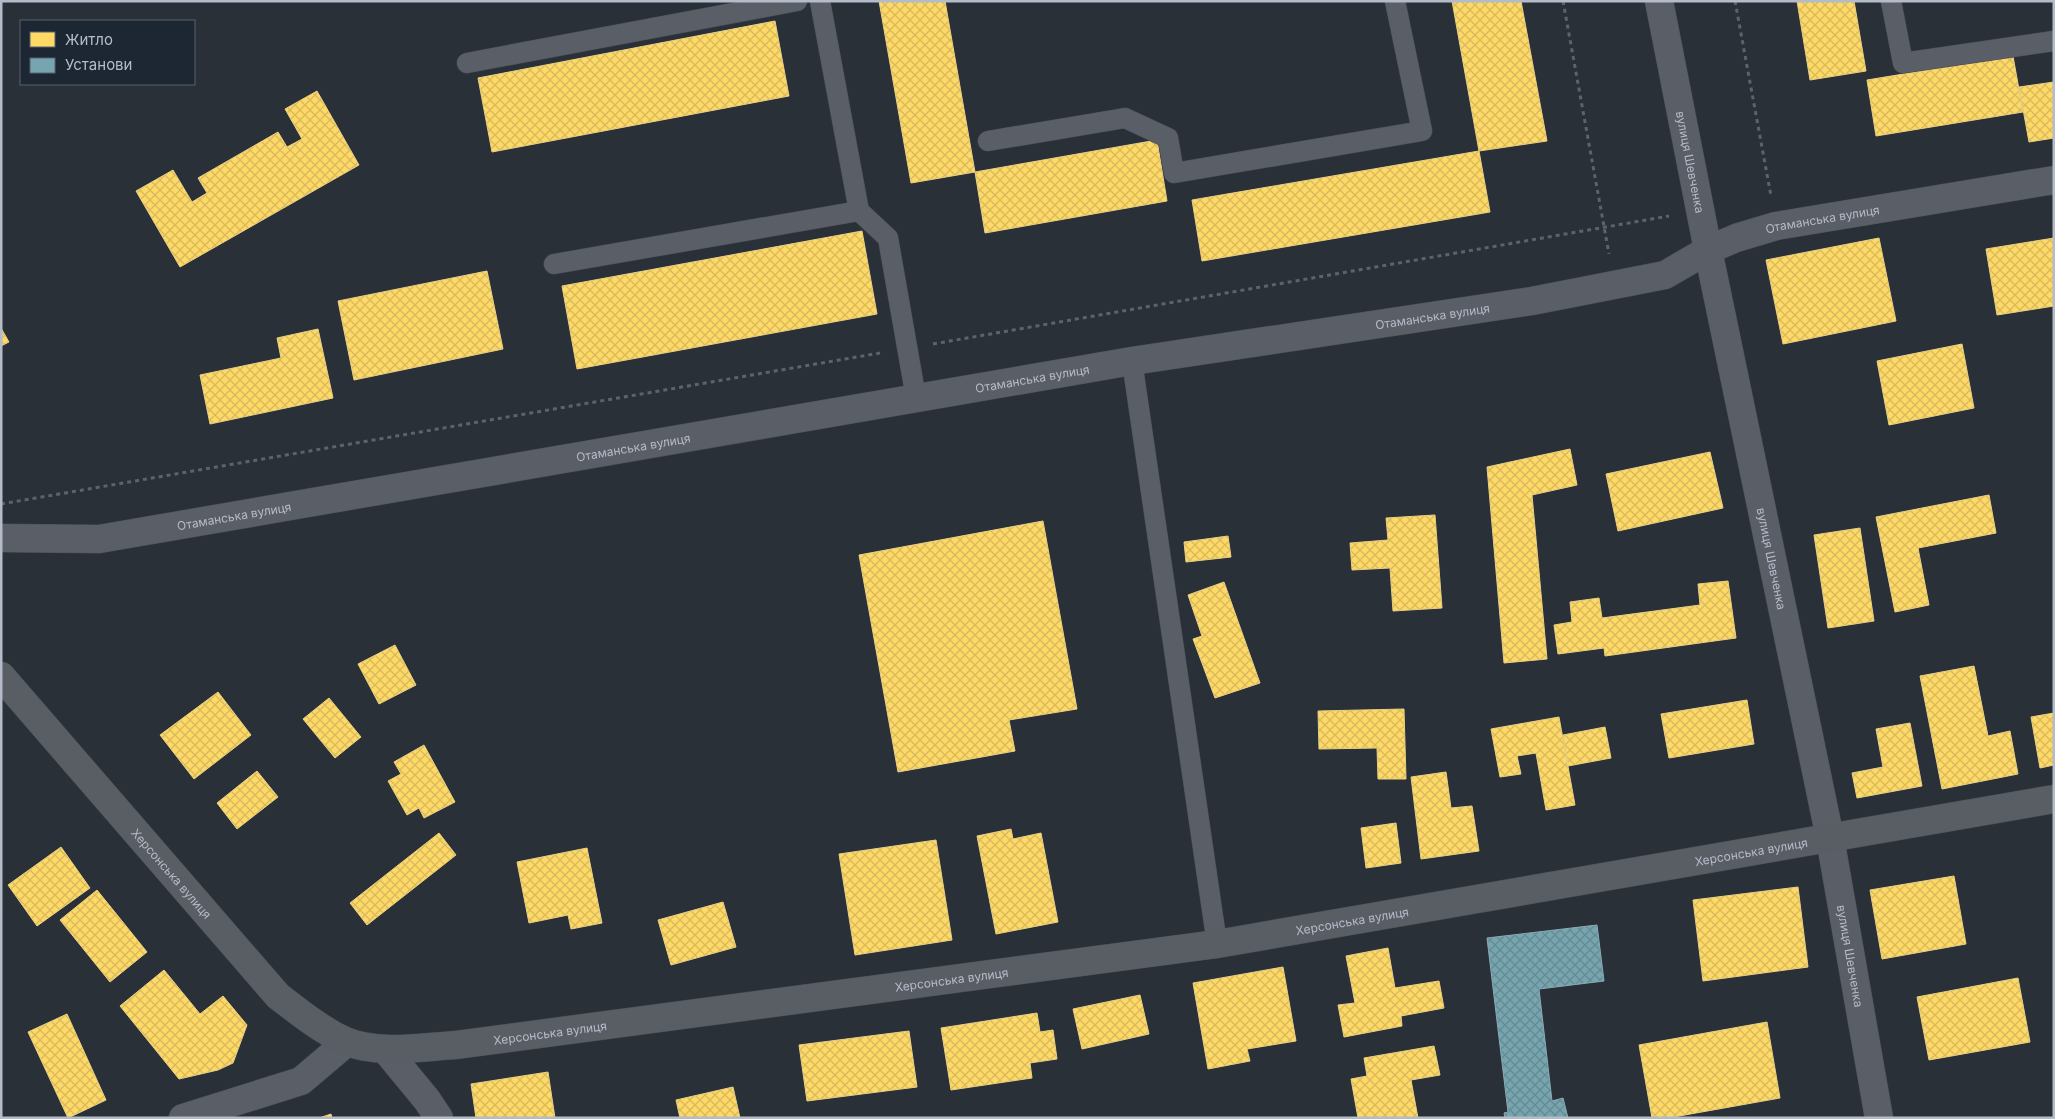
<svg xmlns="http://www.w3.org/2000/svg" width="2055" height="1119" font-family="Inter,sans-serif">
  <style>
    .homes { fill: url(#homes-cross-hatch); stroke: #e8d084 }
    .public { fill: url(#public-cross-hatch); stroke: #89acb7 }
    .lines { fill: none; stroke-linecap: round; stroke-linejoin: round }
    .service-casing { stroke: #484c53; stroke-width: 21 }
    .minor-casing { stroke: #484c53; stroke-width: 29 }
    .tertiary-casing { stroke: #484c53; stroke-width: 29 }
    .secondary-casing { stroke: #484c53; stroke-width: 29 }
    .path { stroke: #5d636a; stroke-width: 3; stroke-dasharray: 4 4; stroke-linecap: butt }
    .service { stroke: #5a5e66; stroke-width: 20 }
    .minor { stroke: #5a5e66; stroke-width: 28 }
    .tertiary { stroke: #5a5e66; stroke-width: 28 }
    .secondary { stroke: #595d64; stroke-width: 28 }
    .labels { text-anchor: middle; dominant-baseline: central; stroke-width: 5; stroke-linejoin: round; paint-order: stroke }
    .street-label { font-size: 12px; fill: #b4bcc9; stroke: #1d2633 }
  </style>
  <defs>
    <pattern id="homes-cross-hatch" width="8" height="8" patternUnits="userSpaceOnUse" patternTransform="scale(1.25)"><rect width="8" height="8" fill="#ffd966"/><path d="M0 0l8 8M0 8l8-8" fill="none" stroke="#d7b95e"/></pattern>
    <pattern id="public-cross-hatch" width="8" height="8" patternUnits="userSpaceOnUse" patternTransform="scale(1.25)"><rect width="8" height="8" fill="#76a5af"/><path d="M0 0l8 8M0 8l8-8" fill="none" stroke="#668a92"/></pattern>
  </defs>
  <rect width="100%" height="100%" fill="#2a3038"/>
  <path class="homes" d="M879,1H945L975,172L911,183Z
    M1452,1H1521L1547,141L1479,151Z
    M1797,1H1854L1866,71L1810,80Z
    M775,21L789,96L492,152L478,78Z
    M2013,56L2023,112L1876,136L1867,80Z
    M2054,82V138L2029,142L2019,87Z
    M317,91L359,165L180,267L136,191L173,170L192,202L207,193L198,178L278,132L287,147L302,139L285,109Z
    M1157,140L1167,201L985,233L975,172Z
    M1479,151L1490,212L1202,261L1192,200Z
    M862,231L877,314L577,369L562,286Z
    M1879,238L1896,321L1783,344L1766,260Z
    M2054,238V306L1997,315L1986,249Z
    M487,271L503,349L354,380L338,301Z
    M1,328L9,342L1,346Z
    M318,329L333,398L210,424L200,375L281,358L277,338Z
    M1962,344L1974,408L1889,425L1877,361Z
    M1570,449L1577,485L1532,495L1547,659L1504,663L1487,467Z
    M1710,452L1723,508L1618,531L1606,474Z
    M1989,495L1996,533L1918,548L1929,605L1895,612L1876,517Z
    M1435,515L1442,608L1393,611L1390,568L1352,570L1350,543L1388,540L1386,518Z
    M1043,521L1077,709L1009,720L1015,751L898,772L859,555Z
    M1860,528L1874,621L1828,628L1814,535Z
    M1228,536L1231,557L1186,562L1184,542Z
    M1728,581L1736,638L1605,656L1604,648L1558,654L1554,625L1572,622L1570,602L1599,598L1602,618L1700,605L1698,584Z
    M1224,582L1260,683L1215,698L1193,639L1202,636L1188,595Z
    M395,645L416,685L379,704L358,664Z
    M1974,666L1988,736L2010,731L2018,774L1942,789L1920,676Z
    M218,692L251,735L194,779L160,735Z
    M329,698L361,737L335,758L303,719Z
    M1747,700L1754,744L1669,758L1661,714Z
    M1404,709L1406,779H1378L1377,748L1319,749L1318,711Z
    M2054,713V765L2040,768L2031,717Z
    M1559,717L1575,805L1546,810L1536,753L1517,756L1521,774L1500,777L1491,729Z
    M1910,723L1922,786L1857,798L1852,773L1883,767L1876,729Z
    M1605,727L1611,758L1568,766L1563,735Z
    M424,745L455,802L424,818L419,808L407,815L388,781L401,774L394,762Z
    M257,771L278,797L237,829L217,803Z
    M1446,772L1451,808L1472,806L1479,851L1421,859L1411,777Z
    M1396,823L1401,863L1366,868L1361,828Z
    M1011,829L1013,839L1041,833L1058,922L996,934L977,836Z
    M439,833L456,855L367,925L350,903Z
    M936,840L952,940L855,955L839,854Z
    M61,847L90,888L37,926L8,885Z
    M587,848L602,923L571,929L568,915L529,923L517,862Z
    M1954,876L1966,944L1882,959L1870,890Z
    M1798,887L1808,967L1703,981L1693,900Z
    M97,890L147,952L110,982L60,920Z
    M723,902L736,947L671,965L658,920Z
    M1388,948L1395,988L1439,981L1444,1008L1401,1016L1402,1026L1344,1037L1338,1005L1355,1003L1346,956Z
    M1283,967L1296,1041L1247,1049L1250,1061L1208,1069L1193,983Z
    M164,970L200,1014L223,996L247,1025L233,1063L218,1070L179,1079L120,1006Z
    M2018,978L2030,1042L1929,1060L1917,997Z
    M1140,995L1149,1034L1082,1049L1073,1009Z
    M1037,1013L1040,1032L1053,1030L1057,1059L1030,1063L1032,1078L951,1090L941,1028Z
    M67,1014L106,1100L68,1118L28,1032Z
    M1767,1022L1780,1098L1668,1118H1652L1639,1045Z
    M909,1031L917,1087L807,1101L799,1045Z
    M1434,1046L1440,1075L1411,1080L1418,1118H1358L1351,1079L1367,1076L1364,1058Z
    M548,1072L555,1118H476L471,1084Z
    M733,1087L740,1118H680L676,1100Z
    M331,1114L332,1118H319Z"/>
  <path class="public" d="M1597,925L1604,981L1539,989L1552,1101L1563,1098L1568,1118H1505L1504,1113L1508,1112L1487,938Z"/>
  <g class="lines">
    <defs>
      <path id="service" d="M820,1L859,211
        M1891,1L1903,63L2054,41
        M467,63L797,1
        M988,141L1125,118L1168,138L1174,173L1422,131L1395,1
        M554,264L859,211L888,238L916,398
        M1132,361L1217,944"/>
      <g id="minor">
        <path id="s1" d="M1,538L99,539L1132,361L1532,301L1665,275L1708,250L1736,238L1776,226L2054,180"/>
        <path d="M183,1118L301,1081L347,1042"/>
      </g>
      <g id="tertiary">
        <path id="s2" d="M1659,1L1708,250L1830,838L1879,1118"/>
        <path d="M385,1049L427,1100L439,1118"/>
      </g>
      <g id="secondary">
        <path id="s3" d="M1,676L278,996C299,1012 321,1030 345,1041C379,1055 421,1047 456,1045L1217,944L2054,799"/>
      </g>
    </defs>
    <use href="#service" class="service-casing"/>
    <use href="#minor" class="minor-casing"/>
    <use href="#tertiary" class="tertiary-casing"/>
    <use href="#secondary" class="secondary-casing"/>
    <path class="path" d="M1563,1L1609,254
      M1735,1L1771,196
      M933,344L1669,216
      M1,504L880,353"/>
    <use href="#service" class="service"/>
    <use href="#minor" class="minor"/>
    <use href="#tertiary" class="tertiary"/>
    <use href="#secondary" class="secondary"/>
  </g>
  <g class="labels">
    <g class="street-label">
      <text stroke="none"><textPath href="#s2" startOffset="164">вулиця Шевченка</textPath></text>
      <text stroke="none"><textPath href="#s1" startOffset="1855">Отаманська вулиця</textPath></text>
      <text stroke="none"><textPath href="#s1" startOffset="1450">Отаманська вулиця</textPath></text>
      <text stroke="none"><textPath href="#s1" startOffset="1045">Отаманська вулиця</textPath></text>
      <text stroke="none"><textPath href="#s1" startOffset="640">Отаманська вулиця</textPath></text>
      <text stroke="none"><textPath href="#s1" startOffset="235">Отаманська вулиця</textPath></text>
      <text stroke="none"><textPath href="#s2" startOffset="569">вулиця Шевченка</textPath></text>
      <text stroke="none"><textPath href="#s3" startOffset="1926">Херсонська вулиця</textPath></text>
      <text stroke="none"><textPath href="#s3" startOffset="261">Херсонська вулиця</textPath></text>
      <text stroke="none"><textPath href="#s3" startOffset="1521">Херсонська вулиця</textPath></text>
      <text stroke="none"><textPath href="#s2" startOffset="974">вулиця Шевченка</textPath></text>
      <text stroke="none"><textPath href="#s3" startOffset="1116">Херсонська вулиця</textPath></text>
      <text stroke="none"><textPath href="#s3" startOffset="711">Херсонська вулиця</textPath></text>
    </g>
  </g>
  <rect width="2055" height="1119" fill="none" stroke="#b4bcc9" stroke-width="5"/>
  <rect x="20" y="20" width="175" height="65" fill="#1d2633" stroke="#59626f"/>
  <rect x="30" y="32" width="25" height="15" fill="#ffd966" stroke="#59626f"/>
  <text x="65" y="45" font-size="15" fill="#b4bcc9">Житло</text>
  <rect x="30" y="58" width="25" height="15" fill="#76a5af" stroke="#59626f"/>
  <text x="65" y="70" font-size="15" fill="#b4bcc9">Установи</text>
</svg>
